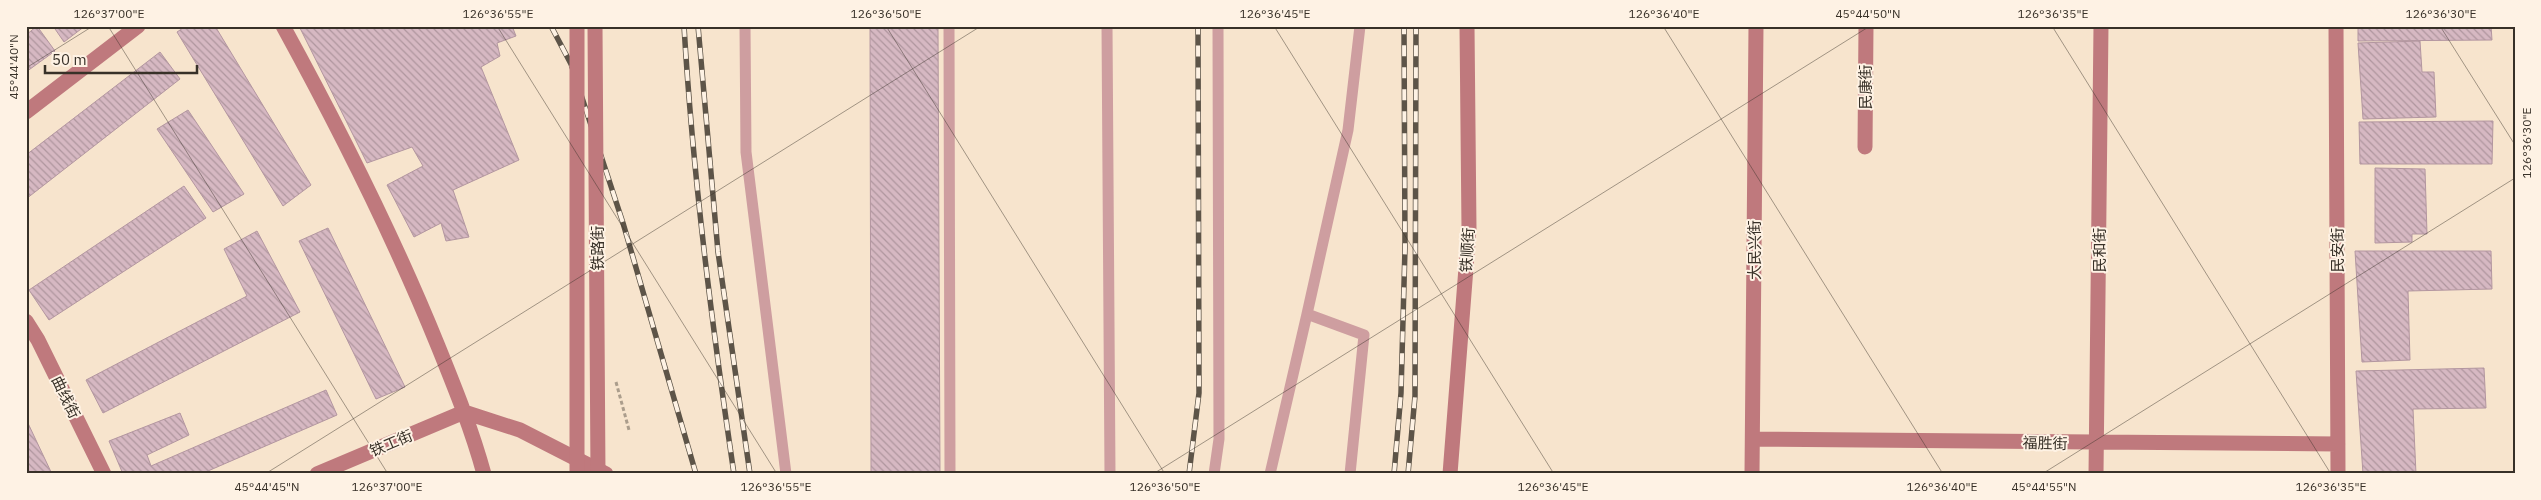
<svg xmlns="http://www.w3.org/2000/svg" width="2541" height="500" font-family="'IBM Plex Sans','Noto Sans SC',sans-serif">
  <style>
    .building { fill: url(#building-back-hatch); stroke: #b396a0 }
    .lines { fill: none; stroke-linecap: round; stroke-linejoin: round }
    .path { stroke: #ab9d8c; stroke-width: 3; stroke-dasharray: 4 2.5; stroke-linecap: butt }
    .lane { stroke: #ce9ea0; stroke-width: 11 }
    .secondary { stroke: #bf797d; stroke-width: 15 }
    .rail-casing { stroke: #5d5448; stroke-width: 5.5 }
    .rail { stroke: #fef2e4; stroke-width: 4; stroke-dasharray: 11; stroke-linecap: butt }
    .secondary-bridge { stroke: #bf797d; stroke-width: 15 }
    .ticks { fill: none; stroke: #383128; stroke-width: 1; stroke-opacity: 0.45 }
    .labels { text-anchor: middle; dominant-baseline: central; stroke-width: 4; stroke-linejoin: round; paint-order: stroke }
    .street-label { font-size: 15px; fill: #383128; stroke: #fef2e4 }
    .neatline { fill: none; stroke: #383128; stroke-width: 2 }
    .ticks-label { font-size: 12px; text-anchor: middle; fill: #383128 }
  </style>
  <defs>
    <pattern id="building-back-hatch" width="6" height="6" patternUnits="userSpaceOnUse" patternTransform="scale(1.25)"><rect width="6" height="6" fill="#d6b8c2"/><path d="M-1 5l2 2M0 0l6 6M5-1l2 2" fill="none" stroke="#af969e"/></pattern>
  </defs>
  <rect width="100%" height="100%" fill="#f7e4cd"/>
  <path class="building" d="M37,26L55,51L26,72V35Z
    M53,26H85L64,42Z
    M186,26H215L311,185L283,206L177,32Z
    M299,26H512L516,36L497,43L500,56L481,67L519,160L453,190L469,237L446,241L441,223L414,237L387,185L423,166L412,147L367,163Z
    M870,26H938L940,474H871Z
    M2358,26H2491L2492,40L2358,41Z
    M2420,41L2422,72H2434L2436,117L2363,119L2358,43Z
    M160,52L180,79L26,199V155Z
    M188,110L244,194L213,212L157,129Z
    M2493,121L2492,164H2360L2359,122Z
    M2375,168L2425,169L2427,234H2412V242L2375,243Z
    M184,186L206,218L49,320L29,290Z
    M328,228L405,387L376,399L299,241Z
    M257,231L300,312L103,413L86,380L247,296L224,249Z
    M2355,251H2491L2492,289L2408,291L2410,360L2362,362Z
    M2484,368L2486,408L2413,409L2416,474H2363L2356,371Z
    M326,390L337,415L201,474H123L109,441L180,413L189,435L147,455L151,466Z
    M26,419L52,474H26Z"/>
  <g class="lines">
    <path class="path" d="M616,382L629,430"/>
    <path class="lane" d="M745,26L746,152L786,474
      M949,26L950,474
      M1107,26L1110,474
      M1214,474L1219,439L1218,26
      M1270,474L1307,314
      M1350,474L1364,335L1307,314L1348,130L1360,26"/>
    <path class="secondary" d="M283,26C340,130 393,235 438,346C455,388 472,430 484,474
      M2336,26L2338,474
      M26,112L138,26
      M1865,147L1866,26
      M26,321L38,340L104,474
      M464,412L520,430L606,474
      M1753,439L2338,444
      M317,474L464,412
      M1450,474L1469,229L1467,26
      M1752,474L1756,26
      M2096,474L2101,26"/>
    <defs>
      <path id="rail" d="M551,26L571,64L623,223L696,474
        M684,26C693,177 712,325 734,474
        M698,26L718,252L750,474
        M1189,474L1199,393L1198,26
        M1394,474L1401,393L1405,248L1404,26
        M1408,474L1415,396L1416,26"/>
    </defs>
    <use href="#rail" class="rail-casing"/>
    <use href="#rail" class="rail"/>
    <path class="secondary-bridge" d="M577,26V474
      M595,26L598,474"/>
  </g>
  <path class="ticks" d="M108,26L388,474M497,26L777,474M886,26L1165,474M1274,26L1554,474M1663,26L1943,474M2052,26L2331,474M2440,26L2515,145M26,68L93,26M265,474L981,26M1153,474L1870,26M2042,474L2515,178"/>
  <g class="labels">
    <g class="street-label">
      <text transform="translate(1865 87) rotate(-90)">民康街</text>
      <text transform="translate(597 248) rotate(-90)">铁路街</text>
      <text transform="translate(1467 250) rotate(-86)">铁顺街</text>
      <text transform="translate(1754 250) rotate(-90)">大民兴街</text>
      <text transform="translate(2099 250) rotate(-90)">民和街</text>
      <text transform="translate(2337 250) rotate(-90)">民安街</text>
      <text transform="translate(66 397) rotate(64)">曲线街</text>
      <text transform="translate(391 443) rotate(-23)">铁工街</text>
      <text transform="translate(2045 443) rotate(1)">福胜街</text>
    </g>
  </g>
  <rect width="2541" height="500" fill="none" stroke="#fef2e4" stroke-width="55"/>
  <path d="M45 65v8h152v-8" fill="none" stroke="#383128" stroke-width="2.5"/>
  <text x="52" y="65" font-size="15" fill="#383128" stroke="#fef2e4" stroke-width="4" paint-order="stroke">50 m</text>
  <rect x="28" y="28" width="2486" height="444" class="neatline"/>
  <g class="ticks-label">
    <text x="109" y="18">126°37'00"E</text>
    <text x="498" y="18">126°36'55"E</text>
    <text x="886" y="18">126°36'50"E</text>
    <text x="1275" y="18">126°36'45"E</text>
    <text x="1664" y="18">126°36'40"E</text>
    <text x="1868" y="18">45°44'50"N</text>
    <text x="2053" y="18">126°36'35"E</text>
    <text x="2441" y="18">126°36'30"E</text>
    <text transform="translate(14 67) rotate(-90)" y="4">45°44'40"N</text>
    <text transform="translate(2527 143) rotate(-90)" y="4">126°36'30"E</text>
    <text x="267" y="491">45°44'45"N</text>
    <text x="387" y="491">126°37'00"E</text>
    <text x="776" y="491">126°36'55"E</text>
    <text x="1165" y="491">126°36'50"E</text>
    <text x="1553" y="491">126°36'45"E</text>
    <text x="1942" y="491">126°36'40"E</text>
    <text x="2044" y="491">45°44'55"N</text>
    <text x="2331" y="491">126°36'35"E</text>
  </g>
</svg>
